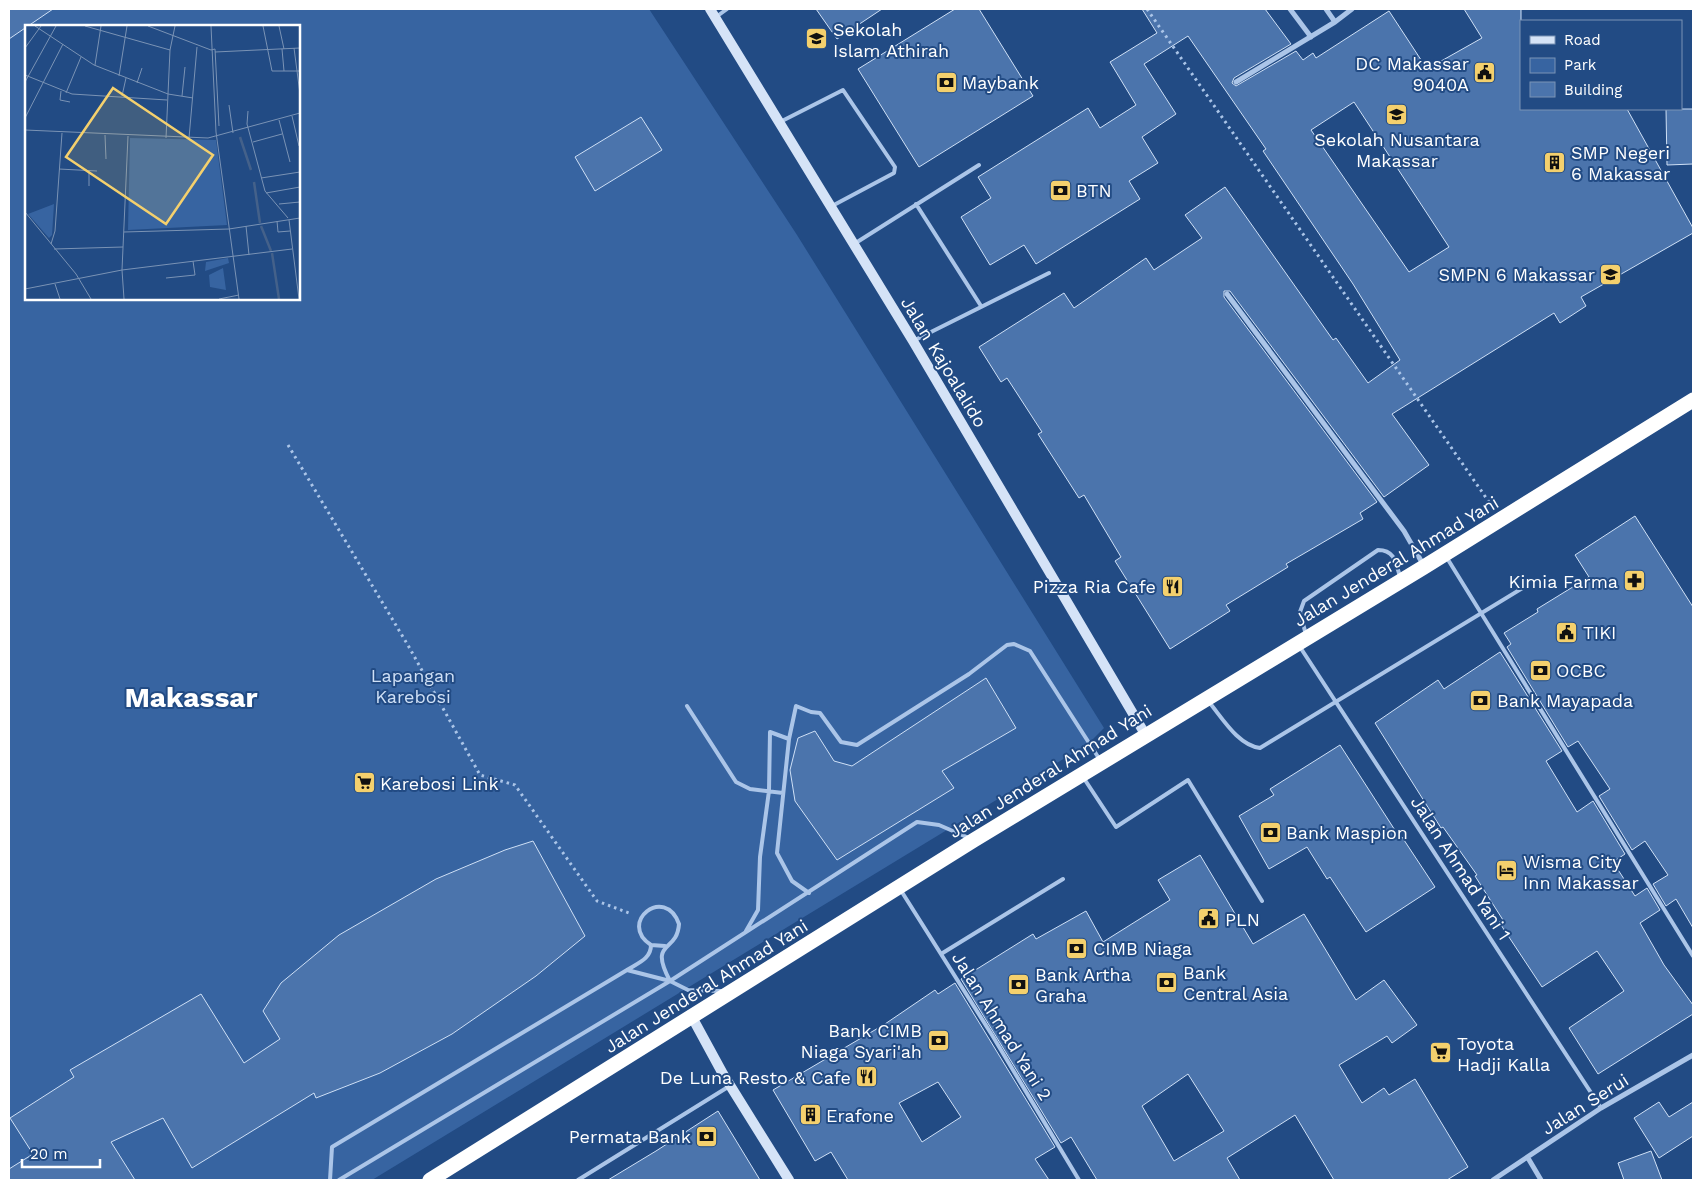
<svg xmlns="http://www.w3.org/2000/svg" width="1702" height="1189" font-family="'Work Sans',sans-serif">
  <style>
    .green { fill: #3764a1; fill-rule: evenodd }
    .building { fill: #4b74ac; stroke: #cfe0f6; fill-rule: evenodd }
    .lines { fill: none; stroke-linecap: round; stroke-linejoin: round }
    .path { stroke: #abc5e8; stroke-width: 3; stroke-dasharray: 2.5 4; stroke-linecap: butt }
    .lane { stroke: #abc5e8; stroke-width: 4 }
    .street { stroke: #abc5e8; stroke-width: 5 }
    .secondary { stroke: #d5e3f7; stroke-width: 10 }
    .highway { stroke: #fff; stroke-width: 15 }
    .labels { text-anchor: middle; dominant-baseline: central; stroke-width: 4; stroke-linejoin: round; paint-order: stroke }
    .poi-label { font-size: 18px; fill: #fff; stroke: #224b84; text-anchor: start }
    .street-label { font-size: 18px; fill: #fff; stroke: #224b84 }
    .park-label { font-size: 18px; fill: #cfe0f6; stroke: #224b84 }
    .town-label { font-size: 28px; font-weight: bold; fill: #fff; stroke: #224b84 }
    .inset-river { fill: none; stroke: #44618a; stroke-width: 2.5 }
    .inset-road { fill: none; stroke: #7a93b5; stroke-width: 1 }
    .view { fill: #f4d06d; fill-opacity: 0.15; stroke: #f4d06d; stroke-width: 2.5 }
    .inset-edge { fill: none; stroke: #fff; stroke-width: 2.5 }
  </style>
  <rect width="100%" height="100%" fill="#224b84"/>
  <path class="green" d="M9,9H649L797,235L1104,728L1088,744L372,1180H9ZM26,26H299V299H26Z"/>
  <path class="building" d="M9,9H53L9,39Z
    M816,9H882L837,39Z
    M955,9H979L1033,96L919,167L858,69Z
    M1142,9H1265L1291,44L1234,78L1232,83L1236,86L1296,51L1303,60L1313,53L1316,58L1389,11L1427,69L1482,38L1464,9H1521V109H1627L1693,228V233L1581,297L1586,306L1560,323L1554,313L1392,414L1429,465L1384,497L1230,291H1224V297L1377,502L1360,513L1363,519L1286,564L1288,567L1226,605L1230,611L1170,649L1115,561L1121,557L1084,495L1079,498L1038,434L1042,432L1007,378L1001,382L979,347L1064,293L1074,308L1146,258L1154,270L1202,238L1185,215L1225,187L1333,340L1336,338L1368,383L1400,360L1353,284L1263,151L1266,149L1188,36L1144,64L1176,114L1142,137L1158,163L1129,181L1140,199L1036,264L1024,245L990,265L961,217L991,198L978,177L1088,108L1100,128L1136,105L1110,62L1157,33ZM1354,102L1449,247L1409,272L1311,130Z
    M1666,109H1693V164L1667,165Z
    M641,117L662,150L595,191L575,157Z
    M1635,516L1693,607V928L1676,899L1666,906L1653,884L1668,875L1645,841L1632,850L1599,796L1610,789L1578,741L1568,747L1507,647L1511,644L1504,633L1538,612L1537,609L1589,577L1575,555Z
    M1500,652L1562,751L1546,761L1577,812L1593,801L1625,854L1613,862L1635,896L1647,888L1660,910L1640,923L1664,965L1693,1005V1014L1598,1074L1569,1028L1624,991L1597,951L1542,987L1499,922L1503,920L1475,876L1477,875L1443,827L1441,828L1375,723L1438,680L1444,689Z
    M986,678L1016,728L942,771L954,788L837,860L795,801L790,770L798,738L815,731L834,761L852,766Z
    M1340,745L1400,838L1402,837L1435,887L1366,932L1330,877L1327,879L1307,847L1269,869L1239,816L1274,795L1270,789Z
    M533,841L585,936L536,976L452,1034L380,1073L316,1098L314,1093L192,1168L163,1118L111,1142L135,1180H9V1169L33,1154L10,1118L74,1077L70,1070L201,994L244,1063L280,1039L263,1011L281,983L339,935L436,879L505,850Z
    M1200,855L1253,944L1304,914L1356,1000L1384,980L1417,1025L1392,1043L1387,1036L1339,1065L1362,1103L1384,1088L1389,1095L1415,1079L1468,1167L1447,1180H1334L1295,1115L1227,1158L1240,1180H1097L1071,1137L1061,1143L961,979L1033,934L1036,939L1086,911L1103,942L1170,900L1158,880ZM1188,1074L1224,1131L1174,1161L1142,1106Z
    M955,983L1055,1147L1035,1159L1049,1180H848L831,1152L815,1161L773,1090L885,1024L935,990L938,994ZM938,1082L961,1117L922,1142L899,1103Z
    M1659,1102L1669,1117L1693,1102V1136L1659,1158L1634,1118Z
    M718,1111L760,1180H608L656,1151Z
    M1651,1151L1662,1180H1624L1618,1163Z"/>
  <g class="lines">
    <path class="path" d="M1147,9L1489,502
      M288,445L409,647L480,775L515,785L597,901L629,913"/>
    <path class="lane" d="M716,17L727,9
      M780,122L843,90L895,167L894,173L832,206
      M916,204L981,306
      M854,244L979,165
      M913,341L1049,273
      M1447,558L1693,956
      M1306,635L1300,612L1304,601L1378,550C1395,550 1396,563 1400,577
      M1300,647L1601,1108
      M1209,702C1223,719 1238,745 1260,748L1526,586
      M687,706L736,782L750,789L783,793
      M1083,777L1116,827L1188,780L1262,901
      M900,889L992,1035L1079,1180
      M809,893L792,881L777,853L789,739L796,706L811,712L820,713L841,742L857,745L969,674L1007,645L1014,644L1030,651L1100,760
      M746,931L758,910L760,857L769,791L770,732L789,739
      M665,946L651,945C617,923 665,884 679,924C677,954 648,939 670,981
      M941,954L1063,879
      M627,970C638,963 651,959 651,945
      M330,1180L332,1147L627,970L670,981L688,990L721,991
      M339,1180L670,981L917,822L939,825L969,838
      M578,1180L728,1087"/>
    <path class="street" d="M1290,9L1311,37
      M1326,9L1335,22
      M1236,82L1335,22L1352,9
      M1227,294L1404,531L1424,566
      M1528,1158L1541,1180
      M1493,1180L1601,1108L1693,1055"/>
    <path class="secondary" d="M710,9L913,341L1145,734
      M692,1017L723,1074L789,1180"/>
    <path class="highway" d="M430,1180L974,840L1424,567L1693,400"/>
  </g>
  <defs>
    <symbol id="school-square" viewBox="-11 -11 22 22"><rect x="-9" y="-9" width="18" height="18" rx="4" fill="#f4d06d" stroke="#224b84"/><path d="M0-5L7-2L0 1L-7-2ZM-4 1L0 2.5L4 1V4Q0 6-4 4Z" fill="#111"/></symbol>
    <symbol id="civic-square" viewBox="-11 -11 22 22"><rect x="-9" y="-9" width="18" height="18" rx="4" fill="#f4d06d" stroke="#224b84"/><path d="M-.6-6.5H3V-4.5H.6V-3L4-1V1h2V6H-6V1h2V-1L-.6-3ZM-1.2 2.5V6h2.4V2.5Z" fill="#111"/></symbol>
    <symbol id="bank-square" viewBox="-11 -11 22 22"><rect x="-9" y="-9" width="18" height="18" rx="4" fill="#f4d06d" stroke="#224b84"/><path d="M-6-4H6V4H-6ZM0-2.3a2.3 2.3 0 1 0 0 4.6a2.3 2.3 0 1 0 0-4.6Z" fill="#111"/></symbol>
    <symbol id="building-square" viewBox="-11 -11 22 22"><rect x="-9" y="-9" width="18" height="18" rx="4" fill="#f4d06d" stroke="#224b84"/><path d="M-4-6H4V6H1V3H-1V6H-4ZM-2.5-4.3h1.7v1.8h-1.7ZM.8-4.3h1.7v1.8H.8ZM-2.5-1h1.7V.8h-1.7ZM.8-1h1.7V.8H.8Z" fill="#111"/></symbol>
    <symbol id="pharmacy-square" viewBox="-11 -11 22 22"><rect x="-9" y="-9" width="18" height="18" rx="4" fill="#f4d06d" stroke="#224b84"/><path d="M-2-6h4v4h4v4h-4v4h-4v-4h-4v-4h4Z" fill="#111"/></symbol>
    <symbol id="restaurant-square" viewBox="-11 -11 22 22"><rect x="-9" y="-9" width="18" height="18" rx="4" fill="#f4d06d" stroke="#224b84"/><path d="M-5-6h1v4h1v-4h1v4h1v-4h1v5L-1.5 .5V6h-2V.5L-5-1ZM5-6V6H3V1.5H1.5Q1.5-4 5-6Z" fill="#111"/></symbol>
    <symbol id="supermarket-square" viewBox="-11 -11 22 22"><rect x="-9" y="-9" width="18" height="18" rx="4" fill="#f4d06d" stroke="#224b84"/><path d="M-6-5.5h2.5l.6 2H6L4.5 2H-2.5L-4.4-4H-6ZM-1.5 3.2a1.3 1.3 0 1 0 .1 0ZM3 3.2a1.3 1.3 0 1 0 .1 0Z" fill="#111"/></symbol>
    <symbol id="hotel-square" viewBox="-11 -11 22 22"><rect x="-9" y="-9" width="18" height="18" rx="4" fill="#f4d06d" stroke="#224b84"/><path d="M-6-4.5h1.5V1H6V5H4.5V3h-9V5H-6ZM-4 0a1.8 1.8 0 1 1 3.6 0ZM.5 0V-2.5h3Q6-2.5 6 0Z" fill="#111"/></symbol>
  </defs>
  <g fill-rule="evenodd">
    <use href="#school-square" x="804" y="26" width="25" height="25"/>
    <use href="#civic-square" x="1472" y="60" width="25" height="25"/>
    <use href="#bank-square" x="934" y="70" width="25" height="25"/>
    <use href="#school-square" x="1384" y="102" width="25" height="25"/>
    <use href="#building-square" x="1542" y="150" width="25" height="25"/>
    <use href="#bank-square" x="1048" y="178" width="25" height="25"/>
    <use href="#school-square" x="1598" y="262" width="25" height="25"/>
    <use href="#pharmacy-square" x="1622" y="568" width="25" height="25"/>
    <use href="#restaurant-square" x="1160" y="574" width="25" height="25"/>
    <use href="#civic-square" x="1554" y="620" width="25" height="25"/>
    <use href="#bank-square" x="1528" y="658" width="25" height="25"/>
    <use href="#bank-square" x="1468" y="688" width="25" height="25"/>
    <use href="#supermarket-square" x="352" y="770" width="25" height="25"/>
    <use href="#bank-square" x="1258" y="820" width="25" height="25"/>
    <use href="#hotel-square" x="1494" y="858" width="25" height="25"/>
    <use href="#civic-square" x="1196" y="906" width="25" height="25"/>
    <use href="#bank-square" x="1064" y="936" width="25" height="25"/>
    <use href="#bank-square" x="1154" y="970" width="25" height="25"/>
    <use href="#bank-square" x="1006" y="972" width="25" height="25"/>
    <use href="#bank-square" x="926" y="1028" width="25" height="25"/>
    <use href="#supermarket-square" x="1428" y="1040" width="25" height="25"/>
    <use href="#restaurant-square" x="854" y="1064" width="25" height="25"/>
    <use href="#building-square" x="798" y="1102" width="25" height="25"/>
    <use href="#bank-square" x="694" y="1124" width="25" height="25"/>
  </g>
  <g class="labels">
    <g class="poi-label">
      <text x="833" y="29">Sekolah<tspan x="833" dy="21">Islam Athirah</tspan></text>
      <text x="1469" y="63" text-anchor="end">DC Makassar<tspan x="1469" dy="21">9040A</tspan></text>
      <text x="962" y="82">Maybank</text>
      <text x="1397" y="139" text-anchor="middle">Sekolah Nusantara<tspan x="1397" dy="21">Makassar</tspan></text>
      <text x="1571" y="152">SMP Negeri<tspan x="1571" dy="21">6 Makassar</tspan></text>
      <text x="1076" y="190">BTN</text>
      <text x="1595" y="274" text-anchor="end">SMPN 6 Makassar</text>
      <text x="1618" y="581" text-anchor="end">Kimia Farma</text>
      <text x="1156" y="586" text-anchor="end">Pizza Ria Cafe</text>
      <text x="1583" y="632">TIKI</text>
      <text x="1556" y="670">OCBC</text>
      <text x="1497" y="700">Bank Mayapada</text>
      <text x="380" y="783">Karebosi Link</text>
      <text x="1286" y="832">Bank Maspion</text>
      <text x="1523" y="861">Wisma City<tspan x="1523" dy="21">Inn Makassar</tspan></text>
      <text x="1225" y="919">PLN</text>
      <text x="1093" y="948">CIMB Niaga</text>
      <text x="1183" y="972">Bank<tspan x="1183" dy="21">Central Asia</tspan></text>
      <text x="1035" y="974">Bank Artha<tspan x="1035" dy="21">Graha</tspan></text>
      <text x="922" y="1030" text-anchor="end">Bank CIMB<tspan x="922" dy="21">Niaga Syari'ah</tspan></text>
      <text x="1457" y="1043">Toyota<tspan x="1457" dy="21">Hadji Kalla</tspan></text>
      <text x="851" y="1077" text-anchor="end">De Luna Resto &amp; Cafe</text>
      <text x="826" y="1115">Erafone</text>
      <text x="691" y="1136" text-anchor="end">Permata Bank</text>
    </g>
    <g class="street-label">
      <text transform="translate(944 362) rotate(59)">Jalan Kajoalalido</text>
      <text transform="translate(1396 561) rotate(-31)">Jalan Jenderal Ahmad Yani</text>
      <text transform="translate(1050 771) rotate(-32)">Jalan Jenderal Ahmad Yani</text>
      <text transform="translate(1461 868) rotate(57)">Jalan Ahmad Yani 1</text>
      <text transform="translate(706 986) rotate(-32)">Jalan Jenderal Ahmad Yani</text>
      <text transform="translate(1002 1026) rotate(58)">Jalan Ahmad Yani 2</text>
      <text transform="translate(1585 1104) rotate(-32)">Jalan Serui</text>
    </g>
    <g class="park-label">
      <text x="413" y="675">Lapangan<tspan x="413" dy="21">Karebosi</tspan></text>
    </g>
    <g class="town-label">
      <text x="191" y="697">Makassar</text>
    </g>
  </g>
  <g transform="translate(25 25)">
    <rect width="275" height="275" fill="#224b84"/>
    <path d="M105,113L191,115L202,200L103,205ZM29,179L27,210L24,213L3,189ZM203,233L204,238L180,246L181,237ZM198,243L201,265L185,262L184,250Z" fill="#3764a1"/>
    <path class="inset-river" d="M215,112L226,145M229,157L235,198M236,201L246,226M247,228L254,274"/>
    <path class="inset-road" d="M10,1L69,40L143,69L168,73M60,1L145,25M123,1L186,25M186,1L191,107L214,274M238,1L247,46H275M254,1L259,24M0,23L16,1M269,23L275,69M257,24L259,46M186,25L190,24L194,101M190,27L275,23M70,40L76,1M0,50L47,69L142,75M94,51L102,1M0,57L31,1M112,58L117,43M36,66L35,75L45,77M41,68L56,32M97,71L101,53M157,71L160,42M204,80L208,108M223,86L222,99L240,166L263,193M267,91L274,121M0,93L38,19M254,95L265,137M0,105L183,113L275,88M80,110L81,134M141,113L145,25L150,1M164,113L172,22M228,117L257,109M34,144L72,146M236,153L275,147M64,161V145M241,168L275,162M254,179L275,177M0,187L51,249L66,274M264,195L274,274M252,196L253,207L265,206M221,201L224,230M204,204L275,193M99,207L204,204M26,219L30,206L37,108M29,224L98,222M141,253L170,250L168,236M30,259L35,274M0,264L97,245L267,224M99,274L97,245L103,111M194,274L214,270"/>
    <path class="view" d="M88,63L188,130L141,199L41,132Z"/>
    <rect width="275" height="275" class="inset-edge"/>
  </g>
  <rect width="1702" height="1189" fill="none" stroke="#ffffff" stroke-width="20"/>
  <rect x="1520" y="20" width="162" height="90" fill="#224b84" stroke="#7a93b5"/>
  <rect x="1530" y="36" width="25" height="8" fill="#d5e3f7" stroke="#7a93b5"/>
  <text x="1564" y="45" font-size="15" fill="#ffffff">Road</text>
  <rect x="1530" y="58" width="25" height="15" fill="#3764a1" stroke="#7a93b5"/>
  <text x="1564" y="70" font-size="15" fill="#ffffff">Park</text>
  <rect x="1530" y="82" width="25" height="15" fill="#4b74ac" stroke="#7a93b5"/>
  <text x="1564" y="95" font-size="15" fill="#ffffff">Building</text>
  <path d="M22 1159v8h78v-8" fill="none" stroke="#ffffff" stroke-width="2.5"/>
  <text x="30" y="1159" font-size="15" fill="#ffffff" stroke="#224b84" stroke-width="4" paint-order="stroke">20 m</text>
</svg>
